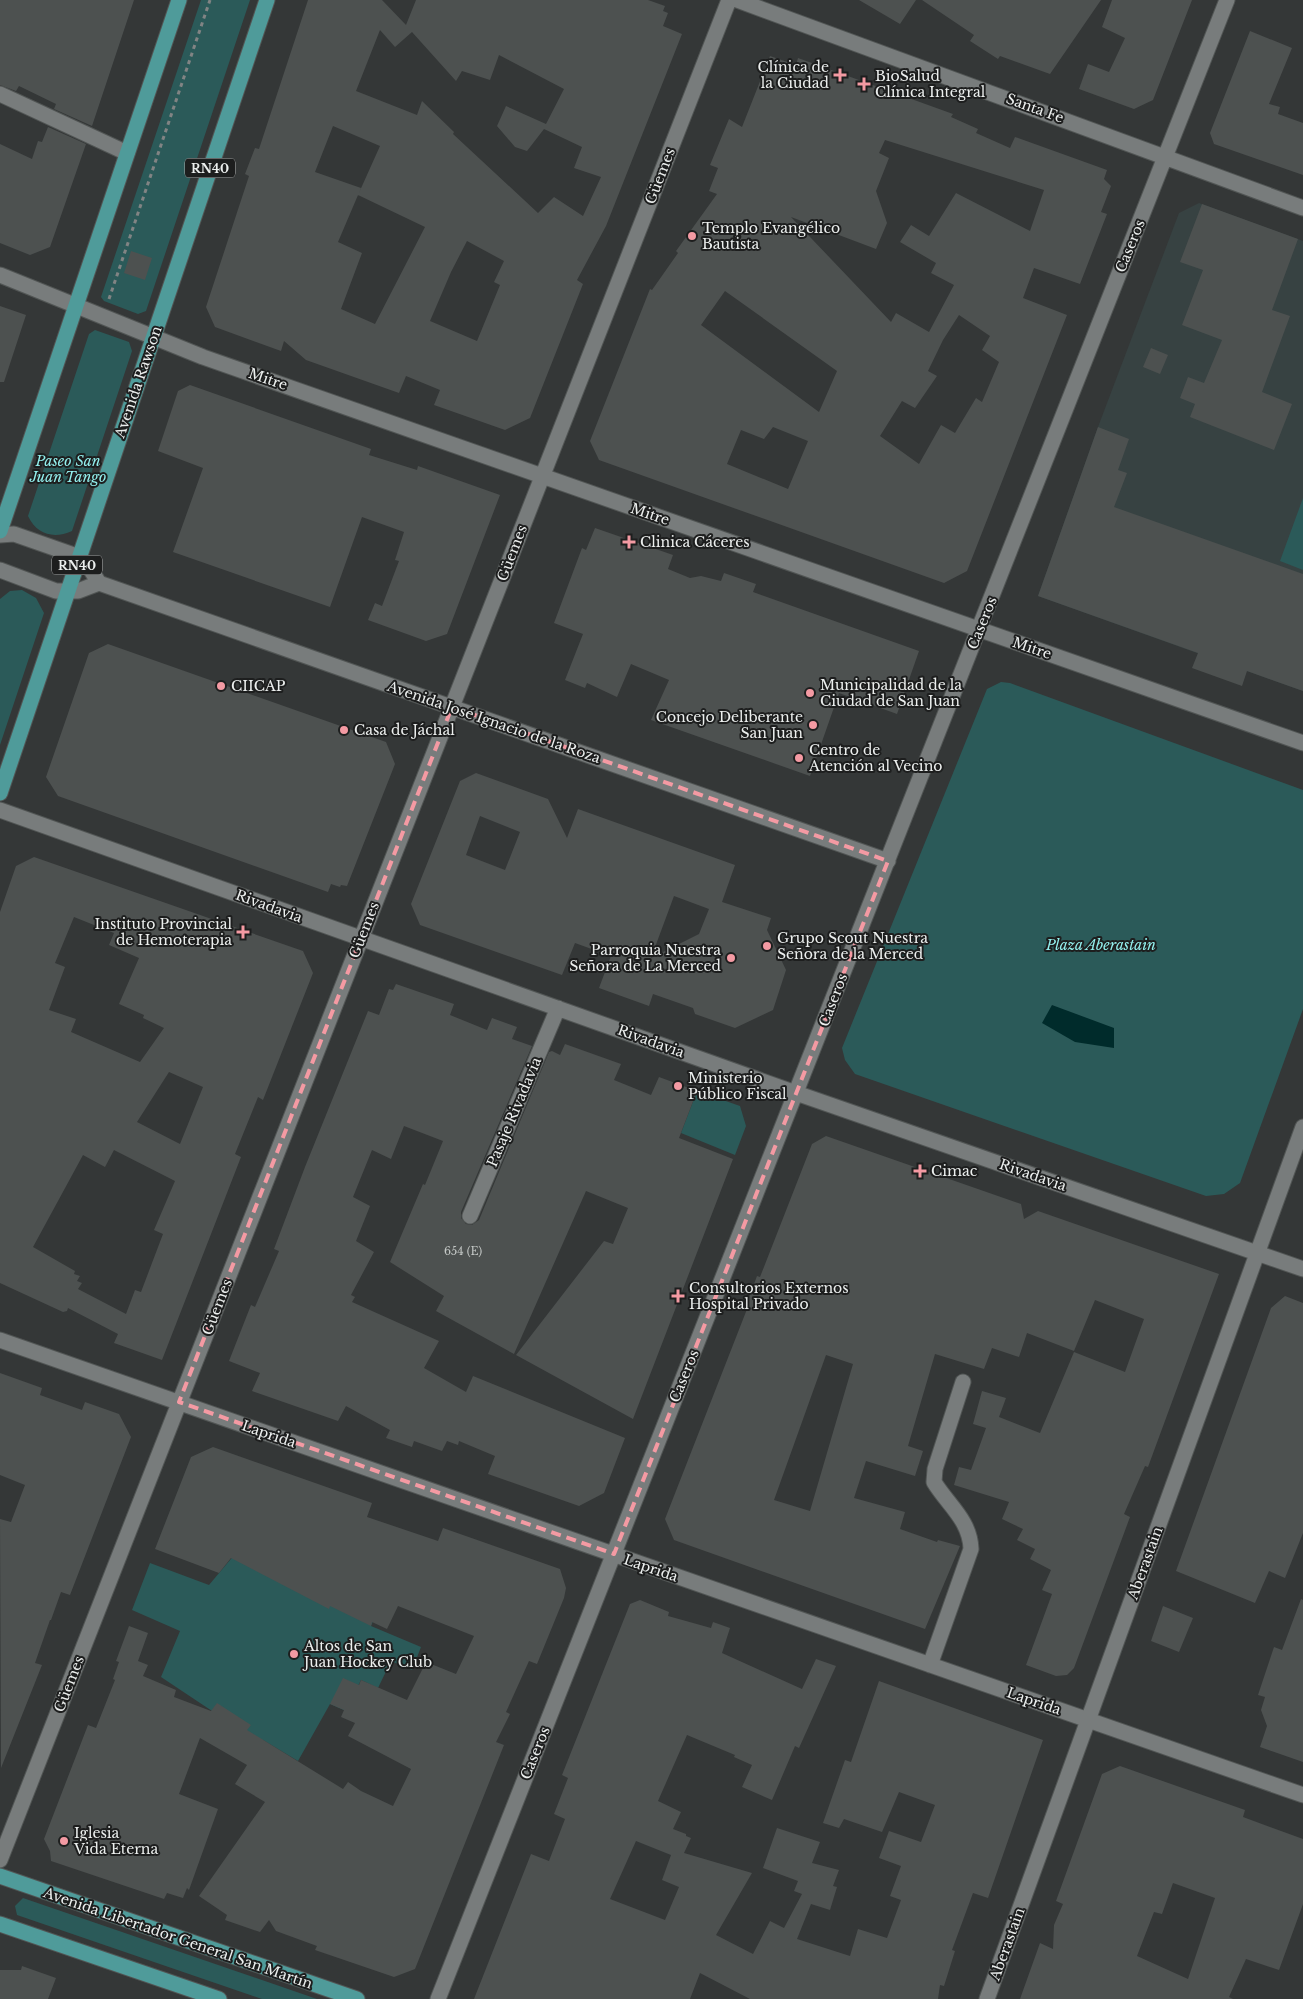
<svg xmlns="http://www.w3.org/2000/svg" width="1303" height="1999" font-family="'Libre Baskerville',serif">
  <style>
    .built { fill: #374242 }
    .green { fill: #2b5a59 }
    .water { fill: #002b2b }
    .building { fill: #4d5150; fill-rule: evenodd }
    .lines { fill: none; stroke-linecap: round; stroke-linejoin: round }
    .minor-casing { stroke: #515554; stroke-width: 17 }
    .major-casing { stroke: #515554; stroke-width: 17 }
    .path { stroke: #818484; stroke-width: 3; stroke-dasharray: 4 4; stroke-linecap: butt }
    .minor { stroke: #787c7c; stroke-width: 15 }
    .major { stroke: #4f9b9a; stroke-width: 15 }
    .marked { fill: none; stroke: #f49aa3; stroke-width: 4; stroke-dasharray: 10 6; stroke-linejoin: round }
    .poi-dot { fill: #f49aa3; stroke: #1d1e1e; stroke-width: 2 }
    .labels { text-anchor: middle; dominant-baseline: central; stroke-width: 4; stroke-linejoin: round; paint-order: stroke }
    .number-label { font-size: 11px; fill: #c4c8c6 }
    .shield { fill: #1d1e1e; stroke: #aeb0b0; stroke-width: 1 }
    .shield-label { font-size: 12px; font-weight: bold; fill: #ecefee }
    .poi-label { font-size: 14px; fill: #ecefee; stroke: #1d1e1e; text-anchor: start }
    .street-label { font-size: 14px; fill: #ecefee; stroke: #1d1e1e }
    .park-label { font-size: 14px; font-style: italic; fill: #93f0ee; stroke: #1d1e1e }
  </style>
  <rect width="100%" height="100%" fill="#343737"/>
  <path class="built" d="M1199,203L1303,241V691L1038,596L1098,427L1179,213Z"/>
  <path class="green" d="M201,0H250L146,311L138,314L104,301L101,297Z
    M95,330L129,342L132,351L72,531C54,539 37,535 28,516L89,334Z
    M1303,498V570L1280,561Z
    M22,590L36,598L44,613L0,745V599L10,591Z
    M1001,682L1010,683L1303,790V1009L1240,1183L1224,1194L1206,1196L855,1074L845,1060L842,1048L987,689Z
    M697,1091L740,1106L746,1126L735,1155L681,1133Z
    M251,1535L382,1600L371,1626L421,1647L412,1670L391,1661L378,1688L361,1680L346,1711L330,1704L298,1761L263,1740L260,1743L161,1677L180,1631L132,1610L150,1563L209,1585Z
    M23,1898L317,1999H262L17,1915L15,1906Z"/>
  <path class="water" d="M1052,1005L1114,1028V1048L1075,1042L1042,1023Z"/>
  <path class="building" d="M0,0H134L92,126L54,109L56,104L19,86L16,91L0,85Z
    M308,0H382L406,25L416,0H648L665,6L663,11L668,13L663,26L682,34L606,226L577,280L583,284L530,418L505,430L434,405L440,390L406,376L399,393L306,360L284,341L281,351L215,327L206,307L249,176L245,174L255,148L259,149ZM380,30L395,47L412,32L456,81L462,71L490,80L499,55L564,89L546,124L506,106L497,126L515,147L527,151L544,129L582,147L574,168L601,177L583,216L554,197L538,213L453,134L454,132L422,101L417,115L356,91ZM333,126L380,146L358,195L425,227L375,324L341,309L362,253L338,242L361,188L315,172ZM467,241L504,261L494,282L500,285L477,341L430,321L451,272Z
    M859,0H916L900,24Z
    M922,0H1101L1050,74L1000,56L998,59L970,41L974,35Z
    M1112,0H1192L1153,100L1134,109L1079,89L1088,64L1109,72L1125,38L1102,27Z
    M1250,31L1292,48L1269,104L1280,107L1278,114L1303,123V175L1214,144L1210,133Z
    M770,56L796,65L798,58L953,114L951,117L978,129L976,133L1010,148L1015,137L1107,170L1104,179L1111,186L1101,212L1107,214L1080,284L1034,268L1023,298L1067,315L967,571L944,583L599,460L590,441L650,289L652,290L678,253L676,251L717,194L709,191L718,168L710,165L729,119L742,127ZM885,140L1044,190L1030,231L956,193L929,236L911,225L900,242L936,263L931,273L954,285L929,332L896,313L891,322L791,217L876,249L887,223L876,191L889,158L879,153ZM725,291L837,371L819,412L701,325ZM959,315L990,336L982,350L999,362L982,402L976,398L955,433L941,425L919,464L880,436L902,401L915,408L937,376L928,371L943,340ZM773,427L808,441L788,489L727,464L741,430L764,439Z
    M48,127L86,144L50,247L30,255L0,243V144L32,159L38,141L42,142Z
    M1202,204L1298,239L1272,310L1290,316L1262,392L1292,404L1274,450L1190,417L1195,404L1180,398L1188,377L1204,383L1222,340L1182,325L1203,270L1180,262Z
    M131,251L152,258L145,280L124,273Z
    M0,306L26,315L4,382H0Z
    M1151,348L1168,355L1160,374L1143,367Z
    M190,385L371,449L369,455L417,470L418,466L500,495L447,634L426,641L368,620L375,603L382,606L399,561L395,560L404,532L362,517L330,607L173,552L203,468L158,451L178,391Z
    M1098,427L1129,439L1118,470L1127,473L1114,507L1303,574V691L1247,671L1242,686L1192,668L1198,653L1038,596Z
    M595,528L673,555L668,569L690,578L701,576L721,581L724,573L756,584L753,592L919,651L897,714L839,693L810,776L651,720L669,680L631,664L617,697L587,683L585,688L565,680L583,634L554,623L582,548L586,550Z
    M108,644L386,742L395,764L347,886L341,885L340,887L331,884L328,892L58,796L46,777L89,653Z
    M476,773L548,799L567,838L578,809L735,865L722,902L771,918L767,930L786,970L773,1010L735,1028L695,1014L693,1008L653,994L649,1006L599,988L611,956L575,943L562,975L420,925L411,904L460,781ZM480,816L520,832L505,870L466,855ZM674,896L709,909L699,934L651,958Z
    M34,857L303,951L313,973L263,1100L258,1097L235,1154L241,1157L162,1360L114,1343L118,1334L68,1308L67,1311L63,1312L0,1283V912L16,866ZM74,917L114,933L109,945L139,958L119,1004L144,1015L143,1018L164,1028L140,1062L71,1032L76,1019L49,1010L65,967L55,963ZM169,1072L203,1087L180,1144L137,1122ZM114,1150L175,1181L154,1230L163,1234L141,1292L135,1290L126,1314L78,1289L82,1283L77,1281L80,1276L74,1274L75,1271L33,1247L83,1155L105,1167Z
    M396,984L454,1004L450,1015L487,1030L492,1018L517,1027L512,1039L532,1046L461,1212V1218L466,1224L472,1225L479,1220L549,1052L552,1051L560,1055L565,1044L621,1064L614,1080L651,1095L659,1077L697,1091L679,1138L733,1159L633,1419L516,1355L604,1241L613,1244L628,1208L586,1191L514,1354L436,1311L444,1296L390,1262L423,1184L425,1185L443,1141L404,1126L391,1159L372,1150L353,1197L370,1206L356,1241L374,1252L351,1295L355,1297L352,1302L439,1341L424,1368L466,1392L473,1376L625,1438L604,1493L579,1506L488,1474L495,1456L459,1441L458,1445L447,1441L442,1451L414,1441L412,1447L386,1438L390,1430L346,1406L338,1421L252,1391L260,1373L229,1361L251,1305L255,1307L279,1251L274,1249L305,1167L368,1011L379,1015L389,989L393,990Z
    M826,1136L1021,1204L1024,1219L1038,1211L1219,1274L1148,1467L1145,1466L1124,1514L1130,1517L1074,1668L1067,1675L1056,1676L1026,1665L1052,1594L1042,1590L1051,1570L1030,1559L1035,1549L1017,1540L1023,1529L1002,1519L1009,1502L954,1485L959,1467L971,1470L986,1428L973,1424L982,1391L1006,1398L999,1417L1040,1433L1074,1352L1125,1372L1144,1319L1095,1300L1074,1351L1027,1333L1019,1357L992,1348L984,1369L935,1354L908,1446L923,1451L915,1476L866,1461L854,1498L905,1512L900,1529L937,1542L938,1540L960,1546L925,1629L674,1540L665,1519L749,1304L747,1303L757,1276L760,1277L812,1144ZM826,1355L853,1364L810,1511L774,1500Z
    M1285,1296L1303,1303V1533L1285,1578L1269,1571L1255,1603L1176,1571L1271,1308Z
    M0,1373L42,1388L40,1395L82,1410L85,1402L119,1414L131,1437L70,1595L61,1592L51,1620H50L35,1663L42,1665L1,1768L0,1519L11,1522L25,1485L0,1475Z
    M213,1447L372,1503L367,1517L438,1541L443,1528L560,1569L566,1588L564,1598L537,1664L529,1661L506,1712L510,1714L496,1742L504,1745L415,1969L394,1977L315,1950L317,1946L276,1931L269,1920L260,1932L225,1920L227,1915L199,1896L265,1802L235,1784L247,1765L200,1738L179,1794L218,1809L189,1890L187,1888L183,1898L167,1893L164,1899L51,1861L50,1851L44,1839L88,1725L96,1728L115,1680L113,1679L119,1662L116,1661L129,1626L148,1633L138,1661L148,1665L143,1676L176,1690L174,1697L211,1711L217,1703L251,1725L247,1730L343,1789L348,1782L361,1791L393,1806L411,1769L348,1736L355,1723L341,1717L344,1710L330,1704L343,1678L359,1685L361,1680L407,1700L426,1662L456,1674L474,1636L398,1606L387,1629L372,1622L371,1626L330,1606L329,1609L231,1558L219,1573L155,1549L191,1457Z
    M1301,1599L1303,1600V1762L1260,1747L1267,1726L1261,1710L1265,1697L1258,1695L1274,1647L1282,1650Z
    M640,1600L669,1612L668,1616L711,1628L713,1622L730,1628L722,1653L802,1689L816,1659L836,1666L799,1748L795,1746L772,1800L742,1787L752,1765L734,1757L735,1755L687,1735L658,1801L681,1812L673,1829L686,1834V1836L691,1838L684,1853L752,1873L716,1935L753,1954L770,1921L784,1928L802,1894L794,1891L798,1881L763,1868L777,1828L820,1842L812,1863L839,1870L833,1886L837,1887L830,1910L811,1904L797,1939L850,1956L858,1929L887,1938L901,1900L890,1896L901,1866L879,1858L889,1831L921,1842L935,1805L899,1792L882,1832L844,1819L839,1828L823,1823L845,1760L851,1762L879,1681L1043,1740L988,1898L973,1893L952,1950L955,1951L944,1986L940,1985L938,1999H750L700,1973L690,1999H474L531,1854L549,1861L565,1819L554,1814L568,1778L562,1775L630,1604ZM636,1841L671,1855L662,1880L679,1887L665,1920L610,1899Z
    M1163,1606L1193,1618L1179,1652L1151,1641Z
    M1120,1766L1245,1810L1243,1817L1303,1839V1904L1279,1970L1246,1959L1229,1997L1233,1999H1020L1040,1943L1053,1949L1054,1925L1063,1904L1056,1901L1102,1774ZM1173,1883L1215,1898L1188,1979L1137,1956L1154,1912L1162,1914Z
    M22,1966L56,1978L48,1999H0V1970H21Z"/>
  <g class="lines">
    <defs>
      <path id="minor" d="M737,0L1303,208
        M0,94L127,153
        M0,275L203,357L1303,743
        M0,535L14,534L74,555L89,567L99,583
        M0,570L56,591H78L99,583L888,861
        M0,810L796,1093L1303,1269
        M470,1216L558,1008
        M0,1340L1303,1795
        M930,1665L971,1549C970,1520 948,1505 934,1482L935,1469L963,1382
        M0,1860L729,0
        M438,1999L1227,0
        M987,1999L1303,1127"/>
      <path id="major" d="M0,531L179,0
        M0,793L267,0
        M0,1876L357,1999
        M0,1924L219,1999"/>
    </defs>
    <use href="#minor" class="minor-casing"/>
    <use href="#major" class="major-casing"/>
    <path class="path" d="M109,299L210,0"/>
    <use href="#minor" class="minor"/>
    <use href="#major" class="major"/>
  </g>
  <path class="marked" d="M452,707L888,861L614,1554L179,1402Z"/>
  <g class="poi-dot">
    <path d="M837.5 67.5h5v5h5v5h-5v5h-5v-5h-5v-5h5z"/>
    <path d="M861.5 76.5h5v5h5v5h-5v5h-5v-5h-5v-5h5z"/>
    <circle cx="692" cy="236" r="5"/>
    <path d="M626.5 534.5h5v5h5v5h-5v5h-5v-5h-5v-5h5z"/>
    <circle cx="221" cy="686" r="5"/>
    <circle cx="810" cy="693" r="5"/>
    <circle cx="813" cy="725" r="5"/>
    <circle cx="344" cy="730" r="5"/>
    <circle cx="799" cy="758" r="5"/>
    <path d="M240.5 924.5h5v5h5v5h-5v5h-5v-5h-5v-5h5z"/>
    <circle cx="767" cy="946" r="5"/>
    <circle cx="731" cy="958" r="5"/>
    <circle cx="678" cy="1086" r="5"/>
    <path d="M917.5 1163.5h5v5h5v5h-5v5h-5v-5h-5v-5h5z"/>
    <path d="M675.5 1288.5h5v5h5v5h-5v5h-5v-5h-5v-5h5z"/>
    <circle cx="294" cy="1654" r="5"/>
    <circle cx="64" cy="1841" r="5"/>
  </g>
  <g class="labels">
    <g class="number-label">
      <text x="463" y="1251">654 (E)</text>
    </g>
    <g class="shield">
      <rect x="185" y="158.5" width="50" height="19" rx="4"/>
      <rect x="52" y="555.5" width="50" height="19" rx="4"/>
    </g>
    <g class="shield-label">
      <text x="210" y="168">RN40</text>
      <text x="77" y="565">RN40</text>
    </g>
    <g class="poi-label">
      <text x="829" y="67" text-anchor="end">Clínica de<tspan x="829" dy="16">la Ciudad</tspan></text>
      <text x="875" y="76">BioSalud<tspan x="875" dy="16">Clínica Integral</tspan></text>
      <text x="702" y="228">Templo Evangélico<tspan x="702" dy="16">Bautista</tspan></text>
      <text x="640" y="542">Clinica Cáceres</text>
      <text x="820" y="685">Municipalidad de la<tspan x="820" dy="16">Ciudad de San Juan</tspan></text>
      <text x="231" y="686">CIICAP</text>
      <text x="803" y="717" text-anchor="end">Concejo Deliberante<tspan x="803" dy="16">San Juan</tspan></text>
      <text x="354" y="730">Casa de Jáchal</text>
      <text x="809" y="750">Centro de<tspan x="809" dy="16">Atención al Vecino</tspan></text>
      <text x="232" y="924" text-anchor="end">Instituto Provincial<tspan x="232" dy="16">de Hemoterapia</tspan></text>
      <text x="777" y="938">Grupo Scout Nuestra<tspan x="777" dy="16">Señora de la Merced</tspan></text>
      <text x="721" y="950" text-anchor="end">Parroquia Nuestra<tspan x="721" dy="16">Señora de La Merced</tspan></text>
      <text x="688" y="1078">Ministerio<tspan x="688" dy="16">Público Fiscal</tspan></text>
      <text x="931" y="1171">Cimac</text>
      <text x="689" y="1288">Consultorios Externos<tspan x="689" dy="16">Hospital Privado</tspan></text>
      <text x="304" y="1646">Altos de San<tspan x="304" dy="16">Juan Hockey Club</tspan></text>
      <text x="74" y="1833">Iglesia<tspan x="74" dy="16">Vida Eterna</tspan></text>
    </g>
    <g class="street-label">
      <text transform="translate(1035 108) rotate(20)">Santa Fe</text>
      <text transform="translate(660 176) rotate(-69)">Güemes</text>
      <text transform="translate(1130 246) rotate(-68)">Caseros</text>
      <text transform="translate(268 379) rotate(19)">Mitre</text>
      <text transform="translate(138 382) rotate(-71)">Avenida Rawson</text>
      <text transform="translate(650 514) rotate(19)">Mitre</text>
      <text transform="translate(512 553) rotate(-69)">Güemes</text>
      <text transform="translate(982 623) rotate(-68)">Caseros</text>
      <text transform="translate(1032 648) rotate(19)">Mitre</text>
      <text transform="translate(494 722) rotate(19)">Avenida José Ignacio de la Roza</text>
      <text transform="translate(269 906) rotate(20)">Rivadavia</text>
      <text transform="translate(364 930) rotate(-69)">Güemes</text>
      <text transform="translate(833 1000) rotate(-69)">Caseros</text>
      <text transform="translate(651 1041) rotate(20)">Rivadavia</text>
      <text transform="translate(514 1112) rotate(-67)">Pasaje Rivadavia</text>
      <text transform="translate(1033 1175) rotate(19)">Rivadavia</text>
      <text transform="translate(217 1307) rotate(-69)">Güemes</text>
      <text transform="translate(684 1376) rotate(-68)">Caseros</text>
      <text transform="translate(269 1434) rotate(19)">Laprida</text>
      <text transform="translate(1145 1563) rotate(-70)">Aberastain</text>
      <text transform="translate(651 1568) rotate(19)">Laprida</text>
      <text transform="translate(69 1684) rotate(-69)">Güemes</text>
      <text transform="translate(1034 1701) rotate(19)">Laprida</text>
      <text transform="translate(535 1753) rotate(-68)">Caseros</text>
      <text transform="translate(178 1938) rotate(19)">Avenida Libertador General San Martín</text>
      <text transform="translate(1007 1944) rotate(-70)">Aberastain</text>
    </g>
    <g class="park-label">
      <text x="68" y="461">Paseo San<tspan x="68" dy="16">Juan Tango</tspan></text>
      <text x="1101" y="945">Plaza Aberastain</text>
    </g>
  </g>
</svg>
